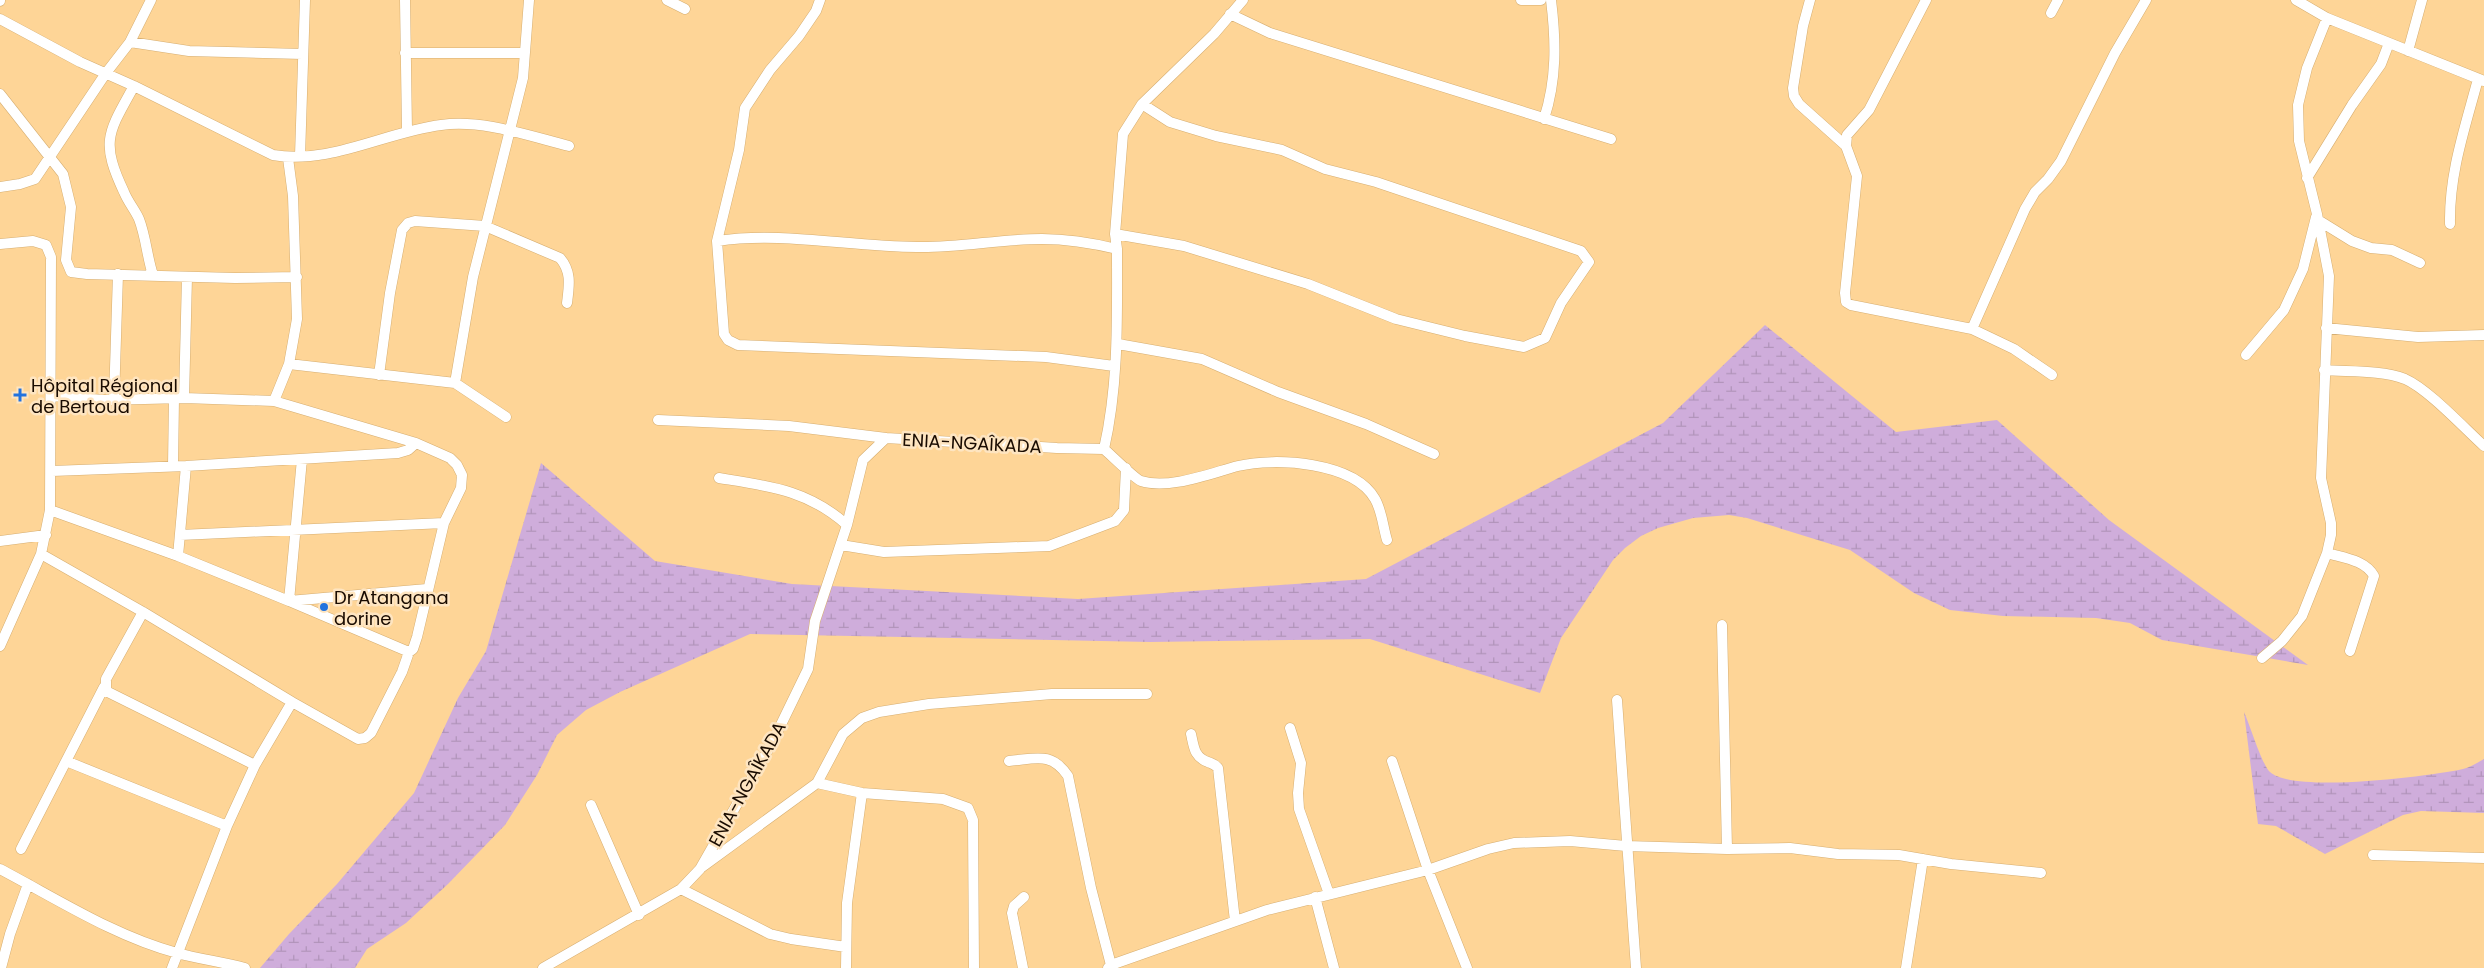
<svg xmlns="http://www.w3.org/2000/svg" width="2484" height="968" font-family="Poppins,sans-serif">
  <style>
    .wetland { fill: url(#wetland-marsh) }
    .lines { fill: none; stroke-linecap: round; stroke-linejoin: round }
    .minor-casing { stroke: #d6ae71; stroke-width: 11 }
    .minor { stroke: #fff; stroke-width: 10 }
    .poi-dot { fill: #2273de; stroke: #fee5c1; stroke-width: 2 }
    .labels { text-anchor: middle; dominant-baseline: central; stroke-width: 5; stroke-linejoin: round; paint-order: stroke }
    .poi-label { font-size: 18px; fill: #190b00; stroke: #fee5c1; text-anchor: start }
    .street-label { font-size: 18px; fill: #190b00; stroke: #fee5c1 }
  </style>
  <defs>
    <pattern id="wetland-marsh" width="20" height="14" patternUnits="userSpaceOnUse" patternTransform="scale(1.25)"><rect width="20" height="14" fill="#cfaddb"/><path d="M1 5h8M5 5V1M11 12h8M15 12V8" fill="none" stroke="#b194ba"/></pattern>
  </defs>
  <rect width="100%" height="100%" fill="#fed597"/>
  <path class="wetland" d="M1765,325L1896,432L1997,420L2109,520L2308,665L2162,640L2130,623L2096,618L2003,616L1950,610L1914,593L1850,550L1747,518L1729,515L1693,518L1658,528L1641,536L1625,548L1613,560L1561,638L1540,693L1370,639L1150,642L750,634L620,692L586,710L557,735L537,775L505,825L448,884L406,923L367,949L355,968H260L289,934L337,884L414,793L458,698L486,651L541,463L655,561L792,584L1078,599L1366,579L1663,423Z
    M2244,712C2250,725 2262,765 2270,772C2294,794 2430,776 2463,769C2471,767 2477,763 2484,759V813L2421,811L2403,815L2325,854L2276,826L2258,824Z"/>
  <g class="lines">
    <defs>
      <path id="minor" d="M405,0L407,130
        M667,0L685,9
        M820,0L816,11L799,36L770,70L745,108L739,150L717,241L724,334L728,340L738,345L1046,357L1114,366
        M1521,0H1541
        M1810,0L1803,26L1793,88L1794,96L1799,104L1846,146L1857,176L1845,293L1846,302L1851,305L1972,329L2014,349L2052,375
        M2296,0L2327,18L2484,81
        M0,1V0
        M2051,13L2058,0
        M1230,14L1270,33L1611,139
        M0,19L80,62L134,86L273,155C330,165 385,132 441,125C482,119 529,136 569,146
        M130,42L189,51L303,54
        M2408,51L2422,0
        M405,53H525
        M134,86C108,133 100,141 124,192C128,202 135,210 139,219C146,237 147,257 153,275
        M0,94L63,174L71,207L66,260L71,272L87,274L235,278L297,277
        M1544,119C1557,79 1556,41 1551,0
        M1846,146L1847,135L1869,110L1926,0
        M300,156L305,0
        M2307,178L2352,105L2381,64L2389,43
        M0,187L20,184L35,179L106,73L130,42L151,0
        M2318,220L2352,241L2371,248L2392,250L2420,263
        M2450,224C2449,173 2465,128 2478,79
        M1115,234L1184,246L1308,284L1396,319L1465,336L1524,347L1545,338L1561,303L1589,262L1581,251L1376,182L1325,169L1282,150L1216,136L1170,122L1142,104
        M717,241C783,231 850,247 917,247C959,248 1000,239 1042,239C1068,239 1092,243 1117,249
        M0,244L33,241L46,245L51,257L50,510L41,554L0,646
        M2326,328L2418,337L2484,335
        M1972,329L2025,209L2035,192L2048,179L2061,161L2115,53L2146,0
        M1118,344L1202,359L1278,392L1366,424L1434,454
        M2246,355L2284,310L2303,269L2316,217
        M289,364L455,383L506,417
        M2324,370C2349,372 2381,370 2405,379C2428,389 2464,428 2484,446
        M379,375L390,293L402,230L408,223L415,221L485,226L560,258C572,272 569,286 567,303
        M455,383L473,277L523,78L529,0
        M51,396L104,400L184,398L274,401L416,443L450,458L457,465L462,475L461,488L444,523L417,637L413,649L409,652L289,601L302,459
        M184,398L187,277
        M114,400L118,274
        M274,401L289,364L297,319L293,196L288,158
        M658,420L789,426L886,438
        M1104,449C1111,455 1135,479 1141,481C1169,490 1211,473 1238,466C1276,457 1354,462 1375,499C1382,511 1383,527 1387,540
        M173,466L174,398
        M52,471L186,466L398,453L408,450L416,443
        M719,478C769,486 808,490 847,525
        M50,510L178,556L289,601L427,589
        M180,535L444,523
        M0,541L46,535
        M841,545L884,552L1049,546L1115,521L1124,510L1126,468
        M2327,553C2344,558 2365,560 2374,576L2350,651
        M41,554L143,612L292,702L255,765L227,826L172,968
        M178,556L186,466
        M143,612L106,679V691L255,765
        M1722,625L1727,849
        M2262,658L2282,641L2302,616L2327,553L2331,535V523L2321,478L2329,276L2317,214L2299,141L2298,105L2307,68L2327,18
        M1617,700L1636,968
        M292,702L358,739L365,738L371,733L402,672L409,652
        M1290,728L1301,763L1298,793L1299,809L1329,894
        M1191,734C1194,747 1194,757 1208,762C1213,764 1215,764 1218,768L1235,921
        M66,761L227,826
        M1009,761C1035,759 1051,751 1068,776L1091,888L1111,965
        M1392,761L1428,870L1467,968
        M817,783L862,793L943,799L968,808L973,820L974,968
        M591,805L639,915
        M21,849L104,687
        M2373,855L2484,858
        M702,867L817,783L843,734L862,718L879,712L929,704L1052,694H1147
        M0,869C57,899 114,936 177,953C199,959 222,962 245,968
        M681,889L770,934L791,939L846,947
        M1315,897L1334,968
        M1,968L10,934L28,884
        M543,968L681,889L700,869L773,741L808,669L815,621L847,525L863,460L886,438L1057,448L1104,449C1119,383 1117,316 1117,249L1115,234L1123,134L1142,104L1214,34L1243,0
        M846,968L847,903L862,793
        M1023,968L1012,913L1014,906L1024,897
        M1108,968L1111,965L1267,910L1428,870L1488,849L1514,843L1570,841L1626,846L1727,849L1790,848L1838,854L1899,855L1951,864L2041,873
        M1906,968L1923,859"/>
    </defs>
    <use href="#minor" class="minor-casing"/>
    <use href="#minor" class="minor"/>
  </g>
  <g class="poi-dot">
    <path d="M17.5 387.5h5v5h5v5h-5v5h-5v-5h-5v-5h5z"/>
    <circle cx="324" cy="607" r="5"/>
  </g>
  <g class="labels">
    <g class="poi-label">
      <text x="31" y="385">Hôpital Régional<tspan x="31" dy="21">de Bertoua</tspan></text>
      <text x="334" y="597">Dr Atangana<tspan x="334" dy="21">dorine</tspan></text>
    </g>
    <g class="street-label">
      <text transform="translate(972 443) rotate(3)">ENIA-NGAÎKADA</text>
      <text transform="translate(747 784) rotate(-61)">ENIA-NGAÎKADA</text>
    </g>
  </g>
</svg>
